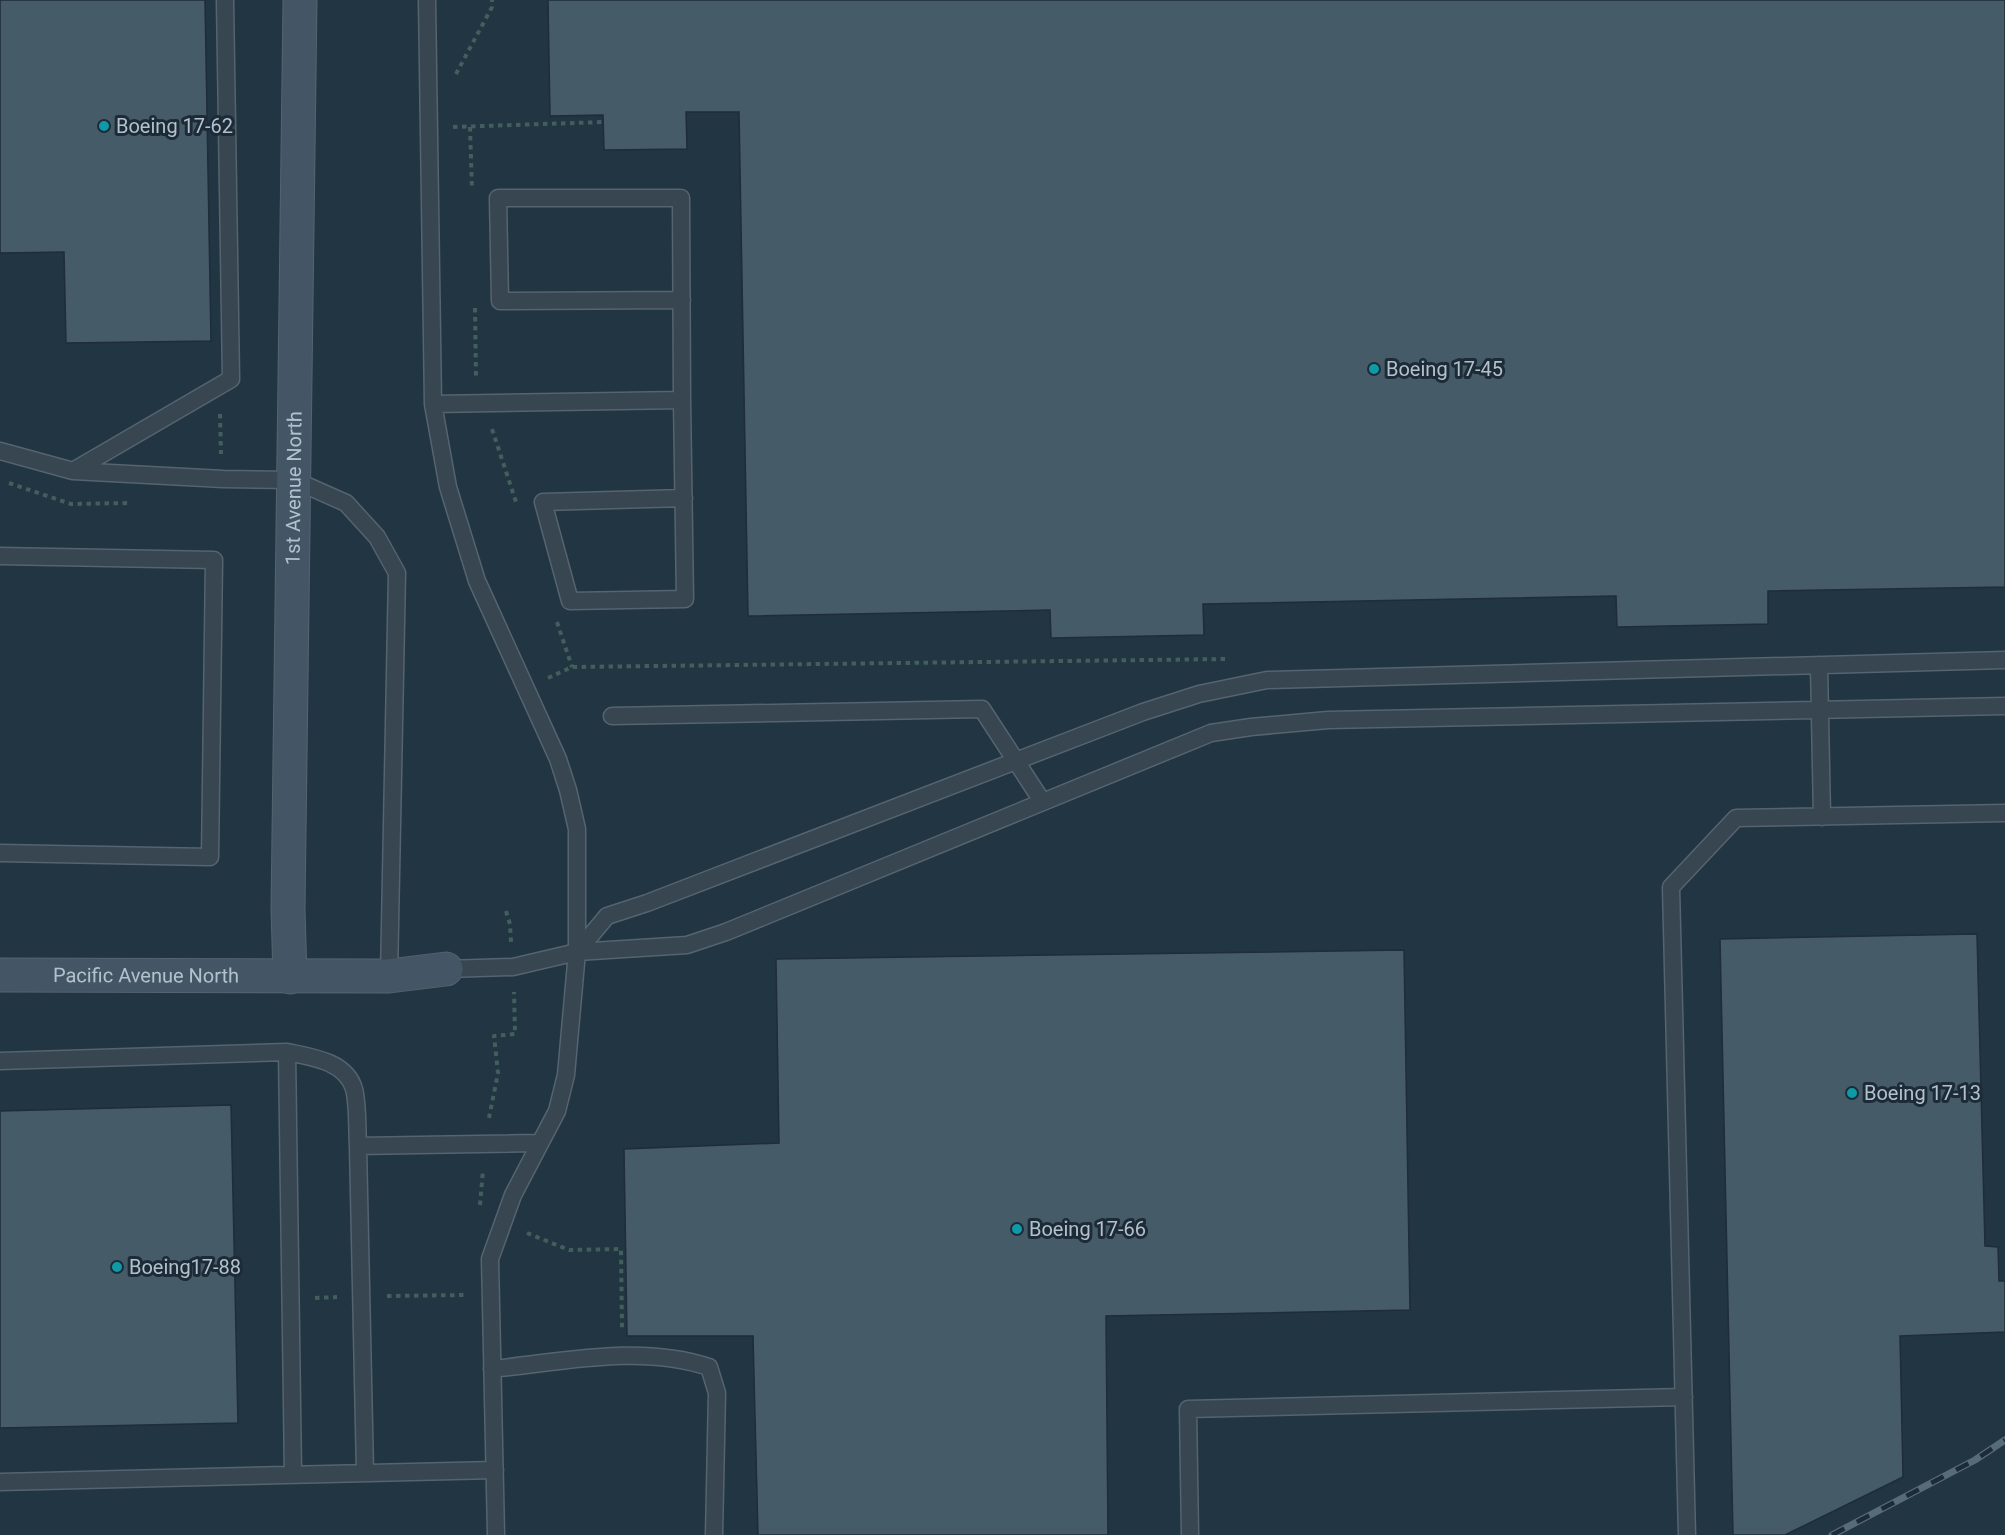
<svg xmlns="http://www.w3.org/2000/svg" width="2005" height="1535" font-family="Roboto,sans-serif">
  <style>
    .building { fill: #465b68; stroke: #1e2d39; stroke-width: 1.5 }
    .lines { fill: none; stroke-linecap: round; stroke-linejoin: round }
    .lane-casing { stroke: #55646f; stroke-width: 19 }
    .secondary-casing { stroke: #55646f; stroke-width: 35 }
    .path { stroke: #425f5d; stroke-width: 4; stroke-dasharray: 4.5 4.5; stroke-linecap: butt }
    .lane { stroke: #374651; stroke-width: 16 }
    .secondary { stroke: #445665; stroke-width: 33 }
    .rail-casing { stroke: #586b79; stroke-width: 7 }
    .rail { stroke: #1c2b37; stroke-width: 4.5; stroke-dasharray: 14; stroke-linecap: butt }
    .culture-dot { fill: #0f9aa8; stroke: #1c2b37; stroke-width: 2 }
    .labels { text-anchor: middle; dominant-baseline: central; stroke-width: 6; stroke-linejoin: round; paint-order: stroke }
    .poi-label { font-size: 20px; fill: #b3c1cc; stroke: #1c2b37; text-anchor: start }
    .street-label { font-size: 20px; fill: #b3c1cc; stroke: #1c2b37 }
  </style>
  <rect width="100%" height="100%" fill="#223542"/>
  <path class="building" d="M0,0H205L211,341L66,343L64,252L0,253Z
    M548,0H2005V587L1768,591V624L1617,627L1616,596L1203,604L1204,635L1051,638L1050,610L748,616L739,112H686L687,149L604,150L603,115L550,116Z
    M1977,934L1985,1246L1998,1247L1999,1281H2005V1332L1900,1336L1903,1477L1785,1535H1733L1720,939Z
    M1404,950L1410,1310L1106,1316L1108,1535H758L753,1336H627L624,1149L779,1143L776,959Z
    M231,1105L238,1423L0,1428V1111Z"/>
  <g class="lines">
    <defs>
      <path id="lane" d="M427,0L433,404L448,487L477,581L558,759L568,790L577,829V952L566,1075L557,1111L513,1195L490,1259L496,1535
        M682,300L500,301L498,198H681L682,400
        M433,404L682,400L685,599L570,601L543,502L684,498
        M0,451L73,471L223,479L294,480L346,503L377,537L397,573L389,976
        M73,471L231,379L225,0
        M0,556L214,560L210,857L0,853
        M1819,665L1822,817
        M612,716L982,709L1042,801
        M577,952L607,916L647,903L1143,712L1199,694L1267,680L2005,660
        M446,969L513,967L577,952L687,945L726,932L1211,733L1251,727L1328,720L2005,706
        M287,1052L293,1474
        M0,1061L287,1052C311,1057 346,1061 354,1089C358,1103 357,1130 358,1146L540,1143
        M358,1146L365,1473
        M492,1369C563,1362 640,1344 709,1367L717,1393L714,1535
        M0,1482L495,1470
        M1190,1535L1188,1409L1684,1397
        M1687,1535L1671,887L1736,818L2005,813"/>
      <g id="secondary">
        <path id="s1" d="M0,975L389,976L446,969"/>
        <path id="s2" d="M290,977L288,909L300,0"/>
      </g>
    </defs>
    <use href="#lane" class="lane-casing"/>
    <use href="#secondary" class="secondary-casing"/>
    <path class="path" d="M456,74L492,7V0
      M453,127L604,122
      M470,127L472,190
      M475,308L476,379
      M220,414L221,454
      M492,429L516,502
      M9,483L71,504L130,503
      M557,622L572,667
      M548,678L572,667L1228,659
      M506,911L510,924L511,942
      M489,1118L498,1073L494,1036L515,1034L514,992
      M480,1205L483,1170
      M527,1233L569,1250L621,1249L622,1331
      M387,1296L466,1295
      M315,1298L337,1297"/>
    <use href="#lane" class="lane"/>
    <use href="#secondary" class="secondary"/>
    <defs>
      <path id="rail" d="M1832,1535L1975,1460L2005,1440"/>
    </defs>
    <use href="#rail" class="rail-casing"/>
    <use href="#rail" class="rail"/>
  </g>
  <g class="culture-dot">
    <circle cx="104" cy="126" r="6"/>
    <circle cx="1374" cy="369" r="6"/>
    <circle cx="1852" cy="1093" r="6"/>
    <circle cx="1017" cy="1229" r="6"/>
    <circle cx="117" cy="1267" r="6"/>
  </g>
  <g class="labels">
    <g class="poi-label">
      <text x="116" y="126">Boeing 17-62</text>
      <text x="1386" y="369">Boeing 17-45</text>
      <text x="1864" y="1093">Boeing 17-13</text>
      <text x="1029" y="1229">Boeing 17-66</text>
      <text x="129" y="1267">Boeing17-88</text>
    </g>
    <g class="street-label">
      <text stroke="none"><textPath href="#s2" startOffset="489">1st Avenue North</textPath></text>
      <text stroke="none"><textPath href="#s1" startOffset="146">Pacific Avenue North</textPath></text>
    </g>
  </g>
</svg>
